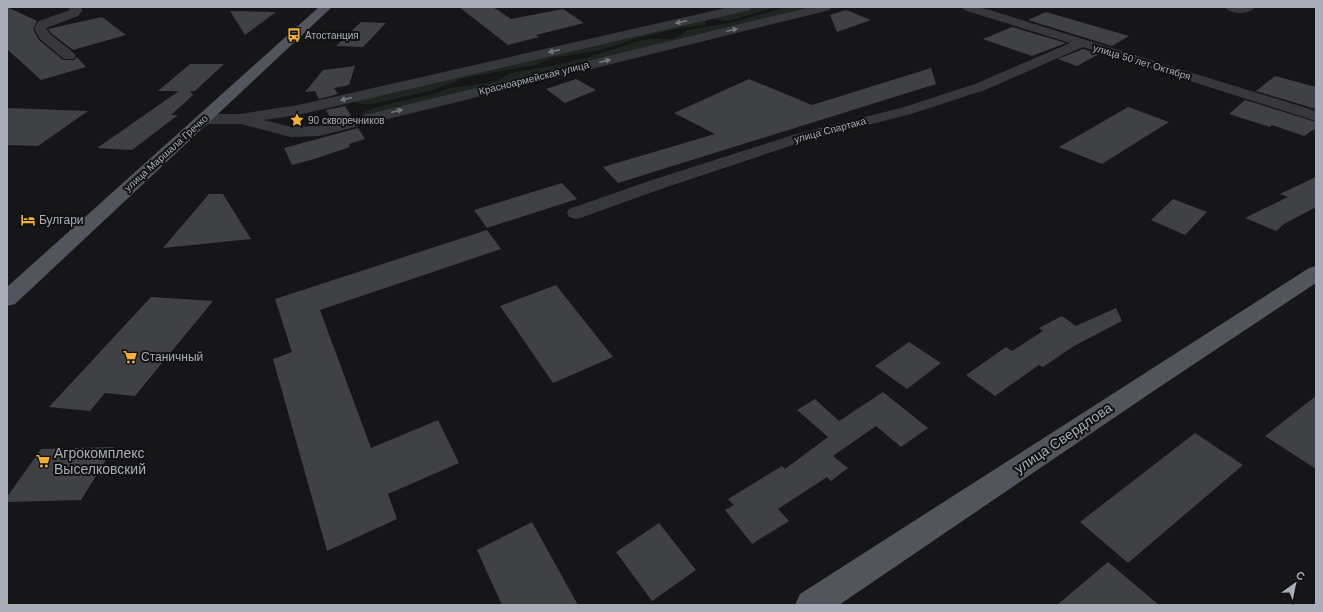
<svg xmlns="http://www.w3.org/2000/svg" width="1323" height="612" font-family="Helvetica,sans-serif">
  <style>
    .green { fill: #1e261f }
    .building { fill: #404145 }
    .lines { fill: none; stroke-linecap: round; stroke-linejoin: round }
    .minor { fill: #37383d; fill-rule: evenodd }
    .major { fill: #53555c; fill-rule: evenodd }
    .oneway { fill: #757881 }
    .labels { text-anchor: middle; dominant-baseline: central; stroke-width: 4; stroke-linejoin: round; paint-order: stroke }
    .far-poi-label { font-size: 10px; fill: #a8adb8; stroke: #111113; text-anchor: start }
    .far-street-label { font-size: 10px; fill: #a8adb8; stroke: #111113 }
    .poi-label { font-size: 12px; fill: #a8adb8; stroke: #111113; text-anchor: start }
    .near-street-label { font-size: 14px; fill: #a8adb8; stroke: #111113 }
    .near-poi-label { font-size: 14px; fill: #a8adb8; stroke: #111113; text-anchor: start }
  </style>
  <rect width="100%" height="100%" fill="#161618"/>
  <path class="green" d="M755,7H776L728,21L712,19L705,21V25L681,28L640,37L601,50L552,58L536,65L506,70L461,79L430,91L373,104H360L354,102L358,99Z
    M793,7H811L363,116L364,112L377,107L437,93L449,88L489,83L497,80L511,73L552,66L585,58L639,41L649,39H671L678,37L687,30L735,22L782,8Z"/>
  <path class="building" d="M7,7L37,21L33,29L39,40L63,60H74L77,57L86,67L41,80L7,49Z
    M459,7H493L511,19L563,9L584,23L536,35L539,37L508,45Z
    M846,10L871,20L837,32L830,15Z
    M230,11L276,12L245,35Z
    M1046,12L1129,36L1112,46L1028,20Z
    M102,17L126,35L73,50L51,33L48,29Z
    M361,22L386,23L363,47L336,46Z
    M1012,27L1066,43L1032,56L983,39Z
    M1083,49L1099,54L1077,66L1058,59Z
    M190,64H224L195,91H190L193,95L171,115H178L132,150L97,148L179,91H158Z
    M355,66L349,85L334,88L338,94L319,99L315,91L305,92L323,70Z
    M931,68L936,84L618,183L603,167L715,134L674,113L749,79L812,105Z
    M1275,76L1316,87V109L1256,91Z
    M576,79L596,90L565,103L546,89Z
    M1245,100L1316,122V128L1304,136L1272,125L1270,127L1229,114Z
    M345,106L352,117L332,121L326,110Z
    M1128,107L1169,122L1102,164L1059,147Z
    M7,108L88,111L38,146L7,145Z
    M358,128L365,139L349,144L350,147L314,159L292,165L284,148Z
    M1316,177V209L1314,208L1284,224L1276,231L1245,218L1288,197L1280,194Z
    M562,183L577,199L487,228L474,210Z
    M209,194H223L251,239L163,248Z
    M1173,199L1207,212L1185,235L1151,220Z
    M487,230L501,249L320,310L371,448L438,420L459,463L388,494L397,519L327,551L273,359L292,352L275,299Z
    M556,285L613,357L553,383L500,306Z
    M151,297L213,301L135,396L105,393L90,411L49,407Z
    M1116,308L1122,321L1074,346L1043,367L1039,365L995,396L966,375L1006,347L1012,351L1043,331L1039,328L1062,316L1076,326Z
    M909,342L941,363L907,389L875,366Z
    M883,392L928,428L901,447L876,426L833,456L848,468L831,481L827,477L778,509L789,521L752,544L725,510L734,505L728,499L782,466L785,469L828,437L797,410L815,399L839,421Z
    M1316,396V469L1265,436Z
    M1195,433L1243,465L1128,563L1080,522Z
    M114,447L81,500L7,502V497L41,449Z
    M532,522L578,605H502L477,550Z
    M659,523L696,570L652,601L616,552Z
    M1108,562L1159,605H1057Z"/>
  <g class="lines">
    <path class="minor" d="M69,7H81L82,11L78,16L46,28L50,34L74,53L76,56L74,59H64L40,39L34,28L39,21L70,10Z
      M730,7H752L750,10L746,11L298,115L264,120L291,127L319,126L811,7H832L830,10L319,136L291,137L241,124H204L198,122L196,119L198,116L204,114H240L298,105Z
      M962,7H980L1316,111V121L1083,47L985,90L911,114L805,141L661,189L583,217L576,219L569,217L567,213L569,209L649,181L793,135L901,108L975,84L1070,43L964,10Z
      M1225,7H1255C1249,15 1231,15 1225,7Z"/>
    <path class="major" d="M319,7H332L15,304L7,306V287Z
      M1316,266V283L1155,390L839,605H795L800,594L1309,268Z"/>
  </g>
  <defs><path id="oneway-solid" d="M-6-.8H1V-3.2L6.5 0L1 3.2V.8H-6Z"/></defs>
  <g class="oneway">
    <use href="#oneway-solid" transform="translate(681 22) rotate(167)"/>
    <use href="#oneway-solid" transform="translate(732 30) rotate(-14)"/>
    <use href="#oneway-solid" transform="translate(554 51) rotate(167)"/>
    <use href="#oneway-solid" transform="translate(605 61) rotate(-14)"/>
    <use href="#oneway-solid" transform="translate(346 99) rotate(167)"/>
    <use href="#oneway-solid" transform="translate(397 111) rotate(-14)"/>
  </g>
  <defs>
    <symbol id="bus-bare" viewBox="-9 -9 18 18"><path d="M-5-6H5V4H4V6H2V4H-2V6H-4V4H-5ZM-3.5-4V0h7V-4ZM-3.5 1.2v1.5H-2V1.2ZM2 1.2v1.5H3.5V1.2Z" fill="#f2b134" stroke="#111113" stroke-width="2.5" paint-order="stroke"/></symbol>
    <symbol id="sight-bare" viewBox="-9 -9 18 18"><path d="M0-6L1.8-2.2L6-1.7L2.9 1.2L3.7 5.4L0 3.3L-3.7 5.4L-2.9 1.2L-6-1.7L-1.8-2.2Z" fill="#f2b134" stroke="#111113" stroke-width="2.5" paint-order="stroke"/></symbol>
    <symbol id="hotel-bare" viewBox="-9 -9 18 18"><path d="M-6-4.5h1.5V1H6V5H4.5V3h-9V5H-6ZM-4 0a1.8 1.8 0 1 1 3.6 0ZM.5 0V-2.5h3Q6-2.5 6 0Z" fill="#f2b134" stroke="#111113" stroke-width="2.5" paint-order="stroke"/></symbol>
    <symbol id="supermarket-bare" viewBox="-9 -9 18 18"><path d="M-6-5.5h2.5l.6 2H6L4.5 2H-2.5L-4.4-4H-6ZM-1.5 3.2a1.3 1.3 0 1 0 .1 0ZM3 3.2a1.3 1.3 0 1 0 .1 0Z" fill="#f2b134" stroke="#111113" stroke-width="2.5" paint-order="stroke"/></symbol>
  </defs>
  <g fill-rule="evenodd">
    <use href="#bus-bare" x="284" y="25" width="20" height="20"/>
    <use href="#sight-bare" x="287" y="110" width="20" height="20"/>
    <use href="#hotel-bare" x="18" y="210" width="20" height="20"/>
    <use href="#supermarket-bare" x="120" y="347" width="20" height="20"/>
    <use href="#supermarket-bare" x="33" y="451" width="20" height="20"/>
  </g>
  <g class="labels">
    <g class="far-poi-label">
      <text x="305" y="35">Атостанция</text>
      <text x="308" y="120">90 скворечников</text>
    </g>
    <g class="far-street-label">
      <text transform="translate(1142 62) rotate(17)">улица 50 лет Октября</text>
      <text transform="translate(534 78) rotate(-14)">Красноармейская улица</text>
      <text transform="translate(830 130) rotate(-15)">улица Спартака</text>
      <text transform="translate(166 153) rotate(-42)">улица Маршала Гречко</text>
    </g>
    <g class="poi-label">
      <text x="39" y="220">Булгари</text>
      <text x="141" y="357">Станичный</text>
    </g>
    <g class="near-street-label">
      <text transform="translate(1063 438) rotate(-34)">улица Свердлова</text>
    </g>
    <g class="near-poi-label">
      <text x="54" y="453">Агрокомплекс<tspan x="54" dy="16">Выселковский</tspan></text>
    </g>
  </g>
  <rect width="1323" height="612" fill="none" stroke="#a8adb8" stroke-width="16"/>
  <g transform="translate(1295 584) rotate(33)" stroke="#111113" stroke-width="3" paint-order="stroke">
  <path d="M0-3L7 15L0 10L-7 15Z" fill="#a8adb8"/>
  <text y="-6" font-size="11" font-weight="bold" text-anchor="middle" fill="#a8adb8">С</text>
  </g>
</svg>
